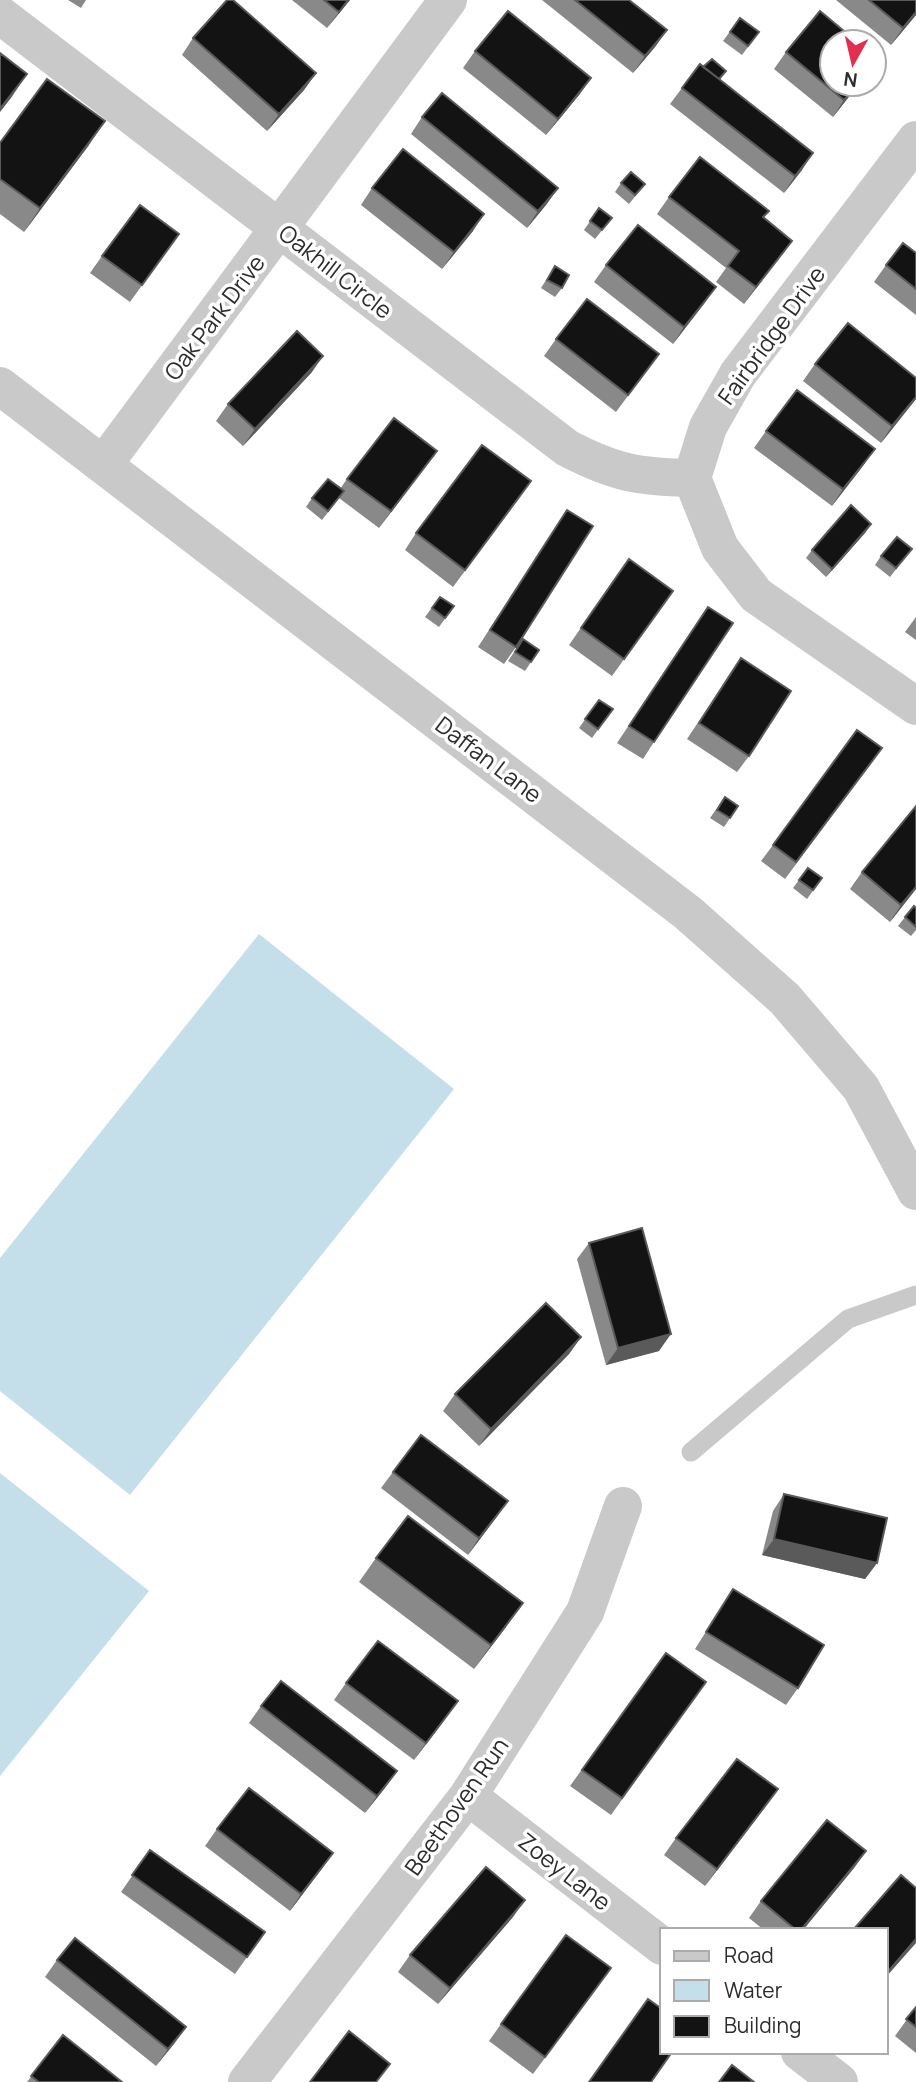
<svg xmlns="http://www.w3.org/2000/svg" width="916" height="2082" font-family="Manrope,sans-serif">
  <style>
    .water { fill: #c5dfea }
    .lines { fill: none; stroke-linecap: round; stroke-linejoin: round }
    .service { stroke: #c9c9c9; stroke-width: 19 }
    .minor { stroke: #c9c9c9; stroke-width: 38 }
    .tertiary { stroke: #c9c9c9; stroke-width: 38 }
    .wall { fill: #898989 }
    .shaded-wall { fill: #5a5a5a }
    .building { fill: #131313; stroke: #5a5a5a; stroke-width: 2 }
    .labels { text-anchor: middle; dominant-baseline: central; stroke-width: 7; stroke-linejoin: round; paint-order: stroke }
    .street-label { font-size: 23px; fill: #2c2c2c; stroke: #fff }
  </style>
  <rect width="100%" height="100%" fill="#fff"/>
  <path class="water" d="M259,934L454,1089L130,1495L0,1391V1258Z
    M0,1473L149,1591L0,1776Z"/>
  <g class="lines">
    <path class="service" d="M691,1452L848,1319L916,1295"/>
    <path class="minor" d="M0,15L567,448C615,473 638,477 692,478
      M916,140L738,374L708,427L692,478L720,548L756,595L916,706
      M104,464L448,0
      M468,1796L662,1946
      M800,2052L839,2082
      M247,2082L468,1796L585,1612L623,1506"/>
    <path class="tertiary" d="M0,386L688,913L785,999L861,1088L916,1191"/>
  </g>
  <path class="wall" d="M68,0H86L81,8Z
    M292,0H350L327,28Z
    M542,0H629L667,30L655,47L633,73Z
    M836,0H916V15L891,45Z
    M740,18L759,32L742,55L723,41Z
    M193,38L316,73L304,90L267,131L182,55Z
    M475,51L591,78L579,95L546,135L463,68Z
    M786,52L832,84H859L833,117L774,69Z
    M726,71L720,80L802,170L784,193L670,104L682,88Z
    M422,117L558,188L546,205L527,228L411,134Z
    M0,143L89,145L24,232L0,214Z
    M621,183L645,184L629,204L615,192Z
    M372,188L473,231L442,269L361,205Z
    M669,197L764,218L780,257L744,304L716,282L726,268L657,214Z
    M599,208L612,218L595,239L584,230Z
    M179,234L130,302L90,273L102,256Z
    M916,253V315L874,282L886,265Z
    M606,265L716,287L673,344L594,282Z
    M555,266L562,288L555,297L541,288Z
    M556,339L659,354L616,412L544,356Z
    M815,364L916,399L881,443L803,381Z
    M312,372L243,446L216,421L228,404Z
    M766,431L875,449L832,506L754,448Z
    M425,467L379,528L339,498L322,520L306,507L312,498L340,489L347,479Z
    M519,498L453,587L405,550L416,533Z
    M567,510L516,647L504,664L478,647Z
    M871,524L865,533L826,577L806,558L812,550Z
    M912,549L890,577L875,565L881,556Z
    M629,559L673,591L612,676L569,645Z
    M440,597L454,606L439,627L425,617Z
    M708,607L654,742L643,759L617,743Z
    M916,617V640L905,632Z
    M523,639L539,650L525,671L508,661Z
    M741,658L749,756L737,772L687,739Z
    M599,700L613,709L592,738L579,728Z
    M870,765L785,879L761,861L773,845Z
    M725,797L738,806L724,827L710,818Z
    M808,868L822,878L807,899L793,888Z
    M862,872L916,889L890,922L850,889Z
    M916,908V930L911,936L898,926L905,917Z
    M589,1243L659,1351L606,1365L577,1259Z
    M581,1337L569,1354L479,1446L443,1411L455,1394Z
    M393,1472L508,1501L468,1555L381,1488Z
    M784,1494L877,1563L865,1579L762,1555L773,1511Z
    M376,1558L506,1627L474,1669L359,1582Z
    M733,1589L798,1688L786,1705L695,1649Z
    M666,1653L706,1682L611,1815L570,1786Z
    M346,1683L446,1718L414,1760L334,1700Z
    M261,1706L397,1771L365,1813L249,1723Z
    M766,1806L705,1886L664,1855L676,1838Z
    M217,1829L333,1853L290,1911L205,1846Z
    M150,1850L265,1932L235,1974L121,1892Z
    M866,1851L854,1868L803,1930H764L749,1918L761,1901Z
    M513,1917L438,2004L398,1972L410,1955Z
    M57,1960L186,2027L156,2066L45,1977Z
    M599,1985L533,2074L489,2041L501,2024Z
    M916,2007V2053L895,2036Z
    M63,2035L122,2082H27Z"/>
  <path class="shaded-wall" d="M348,0H350L327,28Z
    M916,12V15L891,45L903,28Z
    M667,30L655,47L633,73L645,56Z
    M316,73L304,90L267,131L279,114Z
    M27,74L11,98L0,112V109Z
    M591,78L579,95L546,135L558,119Z
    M858,84H859L833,117L844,100Z
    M105,121L89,145L24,232L40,208Z
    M813,153L802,170L784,193L795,176Z
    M558,188L546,205L527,228L538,211Z
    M484,214L473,231L442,269L454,252Z
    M792,241L780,257L744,304L756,287Z
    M716,287L704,304L673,344L684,327Z
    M323,356L312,372L243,446L255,429Z
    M916,397V399L881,443L892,426Z
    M875,449L863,466L832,506L843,489Z
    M437,451L425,467L379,528L391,511Z
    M871,524L865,533L826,577L832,569Z
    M916,887V889L890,922L901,905Z
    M671,1334L659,1351L606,1365L618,1348Z
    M581,1337L569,1354L479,1446L491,1429Z
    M508,1501L496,1518L468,1555L479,1538Z
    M774,1539L877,1563L865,1579L762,1555Z
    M523,1603L506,1627L474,1669L491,1645Z
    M458,1701L446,1718L414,1760L426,1743Z
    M397,1771L385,1788L365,1813L377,1796Z
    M778,1789L766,1806L705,1886L717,1869Z
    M866,1851L854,1868L803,1930H801Z
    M333,1853L321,1870L290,1911L301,1894Z
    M525,1900L513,1917L438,2004L450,1988Z
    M916,1939V1943L886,1977V1974Z
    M186,2027L174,2044L156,2066L168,2049Z"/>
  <path class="building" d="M227,0H233L316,73L279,114L193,38Z
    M324,0H348L339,12Z
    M575,0H629L667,30L645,56Z
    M869,0H916V12L903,28Z
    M508,11L591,78L558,119L475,51Z
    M820,11L857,42H832V84H858L844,100L786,52Z
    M740,18L759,32L748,46L730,32Z
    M0,53L27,74L0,109Z
    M874,56L878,59L874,64Z
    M712,59L726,71L719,79L703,67Z
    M700,64L813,153L795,176L682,88Z
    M47,79L105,121L40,208L0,179V143Z
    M442,93L558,188L538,211L422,117Z
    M403,149L484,214L454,252L372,188Z
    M700,157L769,211L763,217L792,241L756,287L728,266L739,251L669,197Z
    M631,172L645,184L635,195L621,183Z
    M140,205L179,234L142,285L102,256Z
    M599,208L612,218L602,230L590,221Z
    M638,225L716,287L684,327L606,265Z
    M903,243L916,253V289L886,265Z
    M555,266L569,275L562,288L547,280Z
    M587,299L659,354L628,395L556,339Z
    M848,323L916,378V397L892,426L815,364Z
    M297,331L323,356L255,429L228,404Z
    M797,390L875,449L843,489L766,431Z
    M394,418L437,451L391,511L347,479Z
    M482,445L531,481L465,570L416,533Z
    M328,479L344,491L328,511L312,498Z
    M851,505L871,524L832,569L812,550Z
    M567,510L593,526L516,647L490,630Z
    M897,537L912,549L896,568L881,556Z
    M629,559L673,591L624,659L581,628Z
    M440,597L454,606L445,618L432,608Z
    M708,607L733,623L654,742L629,726Z
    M523,639L539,650L531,662L515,652Z
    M741,658L791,691L749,756L699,723Z
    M599,700L613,709L598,729L585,719Z
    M857,730L882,748L796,862L773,845Z
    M725,797L738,806L730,818L717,810Z
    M916,806V887L901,905L862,872Z
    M808,868L822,878L813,890L799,880Z
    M914,906L916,908V927L905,917Z
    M642,1228L671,1334L618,1348L589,1243Z
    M546,1303L581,1337L491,1429L455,1394Z
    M421,1435L508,1501L479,1538L393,1472Z
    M784,1494L887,1518L877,1563L774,1539Z
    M408,1516L523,1603L491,1645L376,1558Z
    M733,1589L824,1645L798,1688L706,1632Z
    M378,1641L458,1701L426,1743L346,1683Z
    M666,1653L706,1682L622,1798L582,1770Z
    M281,1681L397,1771L377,1796L261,1706Z
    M737,1759L778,1789L717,1869L676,1838Z
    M249,1788L333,1853L301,1894L217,1829Z
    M827,1820L866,1851L801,1930H796L761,1901Z
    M150,1850L265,1932L247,1957L132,1875Z
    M486,1867L525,1900L450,1988L410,1955Z
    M901,1875L916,1888V1939L886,1974V1930H853Z
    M566,1935L611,1968L545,2057L501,2024Z
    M75,1938L186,2027L168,2049L57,1960Z
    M648,1999L662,2009V2052H672L651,2082H589Z
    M916,2007V2027L906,2019Z
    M349,2031L390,2064L376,2082H310Z
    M63,2035L122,2082H39L31,2076Z
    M732,2065L754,2082H719Z"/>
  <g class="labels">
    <g class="street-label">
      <text transform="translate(336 271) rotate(38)">Oakhill Circle</text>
      <text transform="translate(214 317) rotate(-53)">Oak Park Drive</text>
      <text transform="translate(771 335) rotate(-54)">Fairbridge Drive</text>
      <text transform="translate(489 759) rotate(37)">Daffan Lane</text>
      <text transform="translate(456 1806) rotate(-55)">Beethoven Run</text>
      <text transform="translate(565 1871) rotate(38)">Zoey Lane</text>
    </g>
  </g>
  <rect x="660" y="1928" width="228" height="126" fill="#ffffff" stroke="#ababab" stroke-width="2"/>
  <rect x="674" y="1951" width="35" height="10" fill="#c9c9c9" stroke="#ababab" stroke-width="2"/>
  <text x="724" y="1963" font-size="21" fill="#2c2c2c">Road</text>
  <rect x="674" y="1980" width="35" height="21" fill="#c5dfea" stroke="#ababab" stroke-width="2"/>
  <text x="724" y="1998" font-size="21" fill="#2c2c2c">Water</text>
  <rect x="674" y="2016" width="35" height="21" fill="#131313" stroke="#ababab" stroke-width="2"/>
  <text x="724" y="2033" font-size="21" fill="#2c2c2c">Building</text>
  <g transform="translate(853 63) rotate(188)"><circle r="33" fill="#ffffff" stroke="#ababab" stroke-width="2"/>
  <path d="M0-5L12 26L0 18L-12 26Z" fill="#e32e4f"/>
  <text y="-10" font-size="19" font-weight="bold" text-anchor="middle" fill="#2c2c2c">N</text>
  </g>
</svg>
